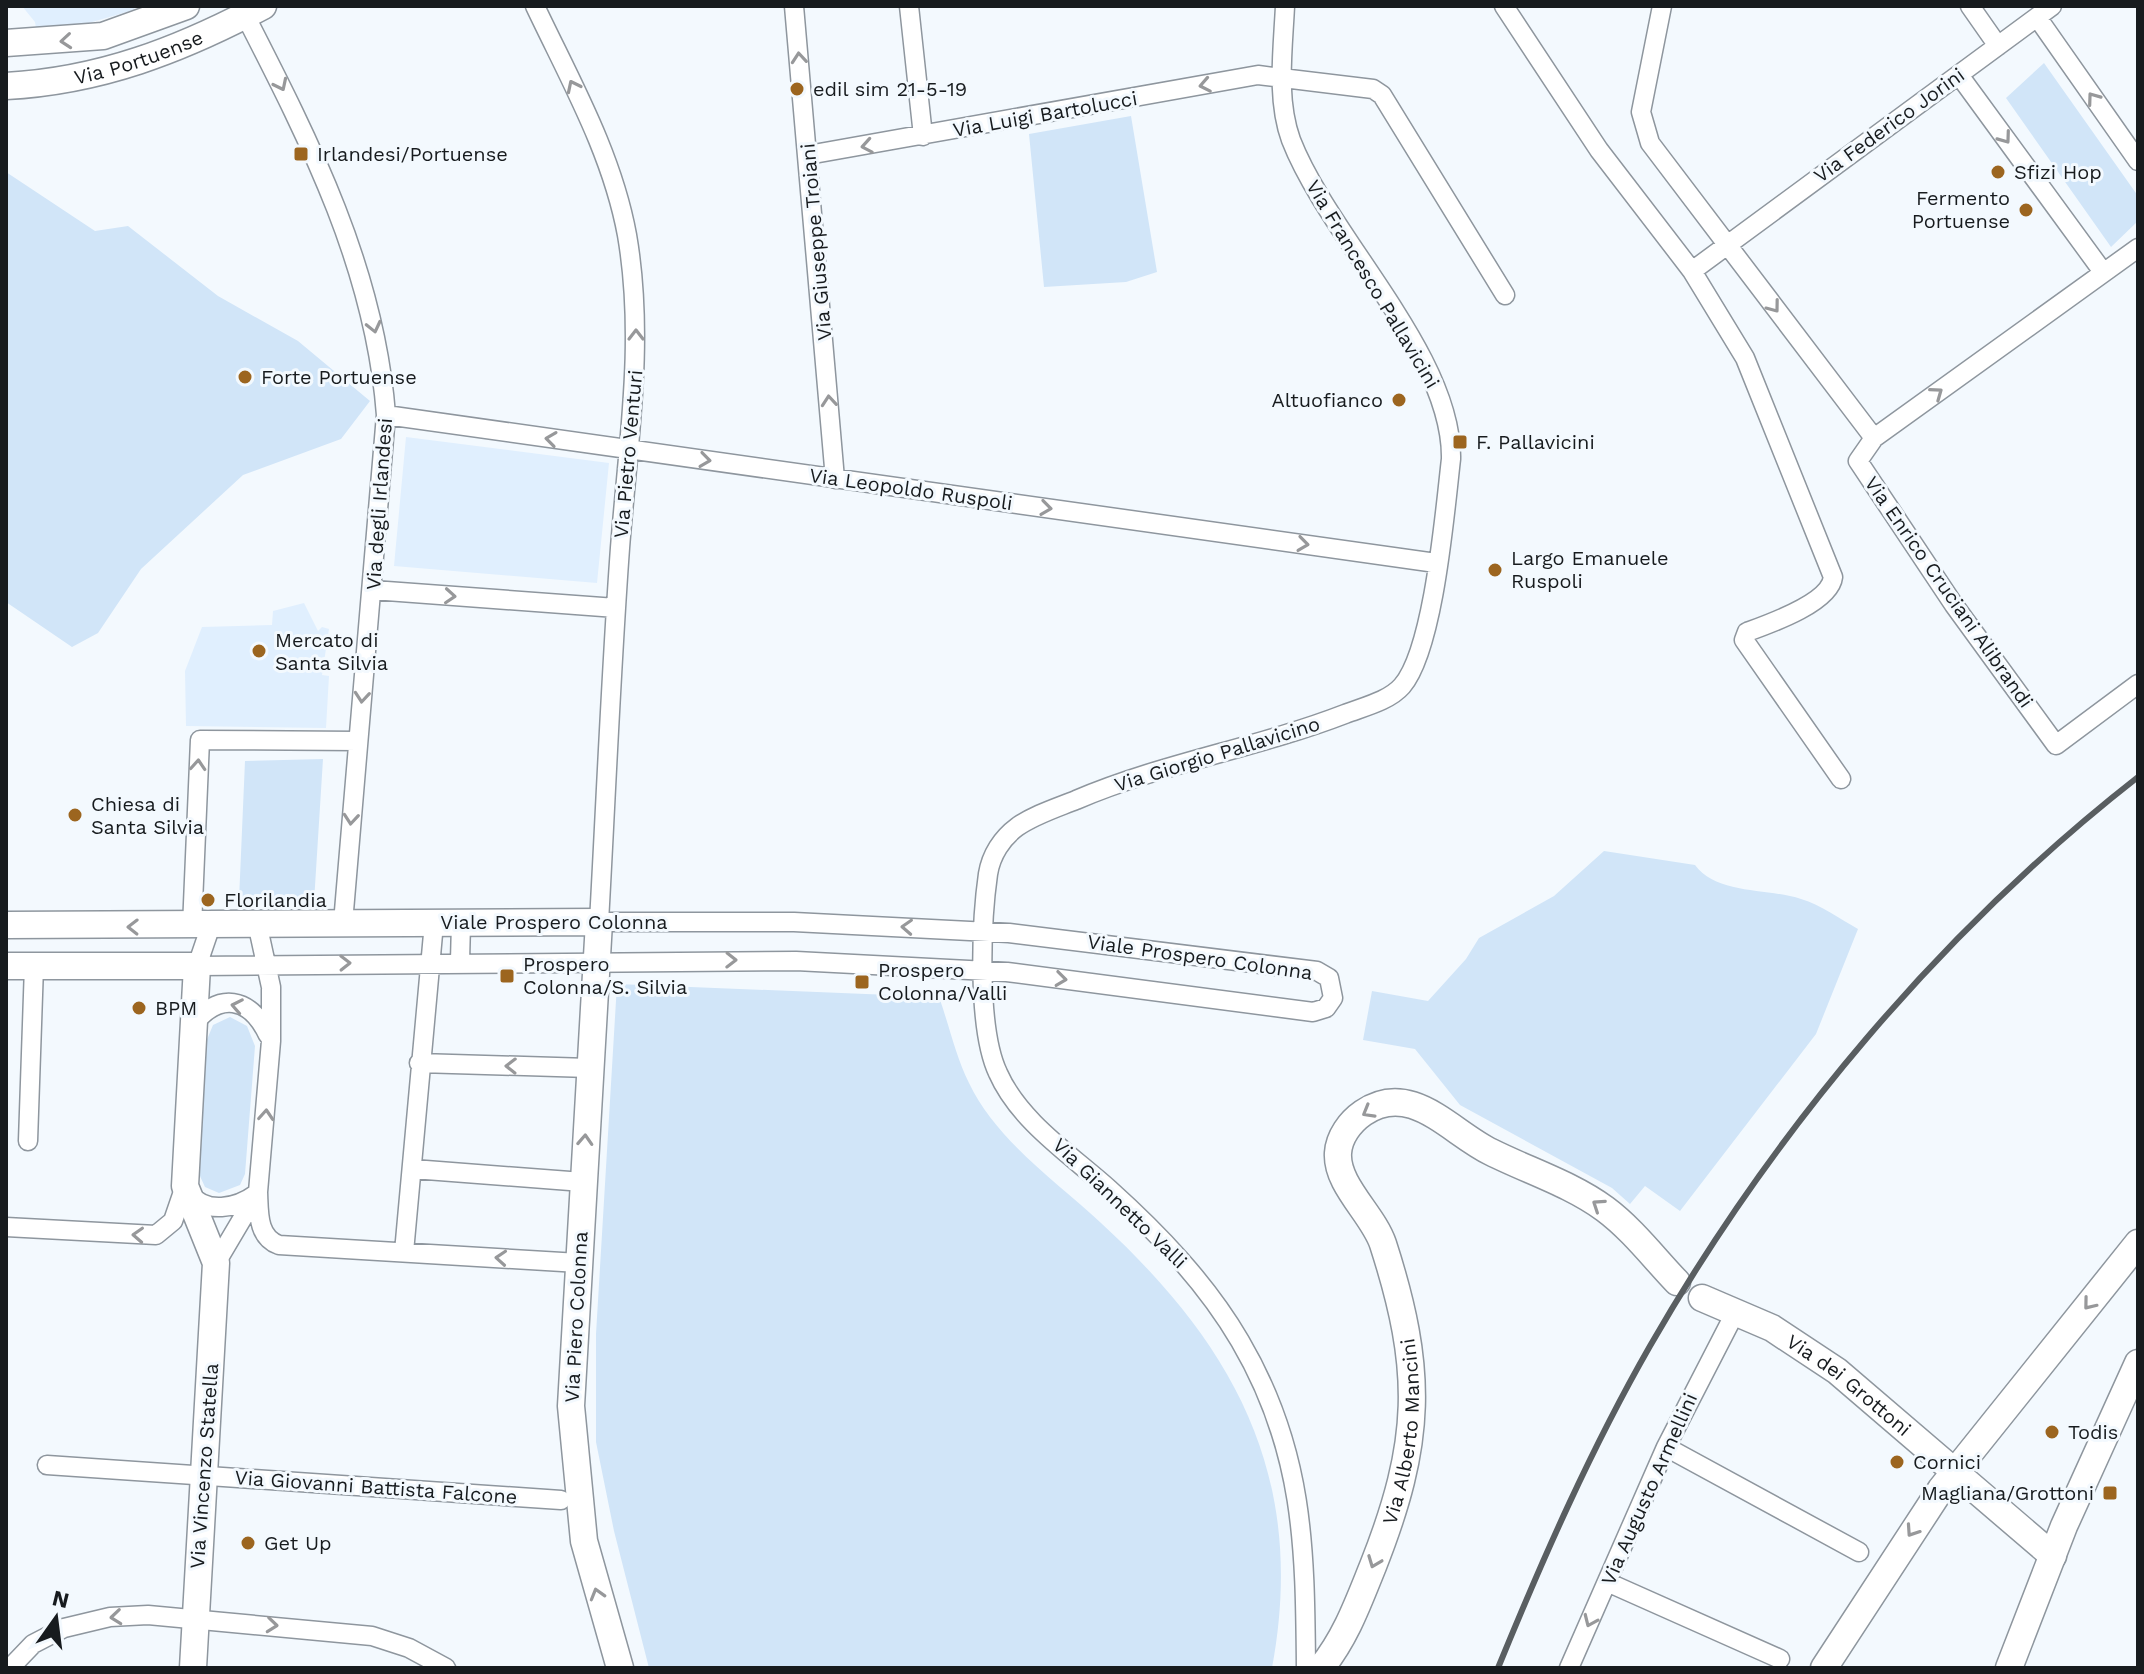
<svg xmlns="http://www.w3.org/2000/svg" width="2144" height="1674" font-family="'Work Sans',sans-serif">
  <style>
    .built { fill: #e0effe }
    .green { fill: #d1e5f8 }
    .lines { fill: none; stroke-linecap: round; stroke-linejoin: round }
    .street-casing { stroke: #8e969e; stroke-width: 21 }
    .secondary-casing { stroke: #8e969e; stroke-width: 29 }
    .street { stroke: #fff; stroke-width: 18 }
    .secondary { stroke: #fff; stroke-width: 26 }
    .rail { stroke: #595e61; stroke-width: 6 }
    .oneway { stroke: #97989a }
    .poi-dot { fill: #9c651f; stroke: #f3f9fe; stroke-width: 3 }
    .labels { text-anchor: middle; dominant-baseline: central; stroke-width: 6; stroke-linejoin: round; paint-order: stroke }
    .street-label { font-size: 20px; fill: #171b1e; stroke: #f3f9fe }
    .poi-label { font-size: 20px; fill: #171b1e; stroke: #f3f9fe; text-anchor: start }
  </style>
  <rect width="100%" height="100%" fill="#f3f9fe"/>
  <path class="built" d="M22,6H135V7L134,10L85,24L36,28L35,22Z
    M406,437L609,463L597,583L394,566Z
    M304,603L318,631L322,627L329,629L322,675L329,676L326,728L186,726L185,671L202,627L272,625L273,611Z"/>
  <path class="green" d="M2044,63L2138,196V221L2111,247L2006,98Z
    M1131,116L1157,272L1126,282L1044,287L1029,134Z
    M6,172L95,231L128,226L218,296L298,341L370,401L341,439L243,475L141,569L98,633L72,647L6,602Z
    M323,759L314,902L239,900L245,761Z
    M1604,851L1695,865C1717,895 1769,888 1801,899C1821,905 1840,919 1858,929L1816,1034L1680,1211L1645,1186L1630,1204L1612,1188L1460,1105L1415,1049L1363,1040L1372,991L1428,1001L1466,959L1479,938L1554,896Z
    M617,984L939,997C949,1025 956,1057 969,1083C996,1140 1056,1181 1101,1223C1237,1348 1307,1480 1272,1668H649L614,1531L596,1442V1334Z
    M230,1017L247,1026L255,1046L245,1174L240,1185L219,1193L205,1187L199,1174L206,1042L213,1025Z"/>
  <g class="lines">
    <defs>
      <path id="street" d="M246,6L245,15C311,144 375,269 386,415L343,923
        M794,6L835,479
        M909,6L923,136
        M1285,6C1283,49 1276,99 1291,140C1329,238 1453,355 1451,459C1445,510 1434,649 1402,686C1389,701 1363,707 1345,714C1257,748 1162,763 1076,800C1056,808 1034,815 1017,827C1002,838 991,855 988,874C981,923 977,1029 998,1073C1019,1121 1071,1155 1109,1189C1159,1234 1206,1283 1240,1341C1304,1450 1305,1546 1306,1668
        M1504,6L1599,150L1692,271L1745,358L1833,577C1830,603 1769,624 1747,632L1744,640L1841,779
        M1662,6L1641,112L1650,143L1874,438
        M1970,6L1998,46
        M2037,17L2138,161
        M1959,75L2103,272
        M808,155L1258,75L1373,89L1382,95L1505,295
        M2138,248L1874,438L1858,461L1954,605L2056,745L2138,684
        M1692,271L2052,6
        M386,415L1436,563
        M373,590L616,608
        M211,925L197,966L796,961L1007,972L1313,1012L1326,1008L1333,998L1329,978L1317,971L1009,933L794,922H599C606,797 611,672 620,548C628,443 645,339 627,235C612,153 570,80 535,6
        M192,927L200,740L358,741
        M460,961L461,923
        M192,1026C219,991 250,997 268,1035
        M419,1063L589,1068
        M28,1141L34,966
        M413,1169L583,1182
        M258,1192C259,1212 257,1237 279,1245L579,1263
        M189,1193C206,1215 237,1208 256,1194
        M6,1227L156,1235L173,1221L185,1186
        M404,1252L434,923
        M216,1263L258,1192L271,1041V987L257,923
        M1666,1447L1859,1552
        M47,1465L561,1500
        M1607,1582L1780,1659
        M10,1668L33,1644L64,1628L110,1617L148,1615L372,1636L409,1648L446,1668
        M1569,1668L1666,1447L1735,1313"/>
      <g id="secondary">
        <path d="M6,43L103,36L186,6"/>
        <path id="s1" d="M6,86C100,81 180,50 263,6"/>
        <path d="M6,925C204,925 402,923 599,922L571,1406L584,1541L620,1668"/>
        <path d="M6,966H197L185,1186L216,1263L193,1668"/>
        <path id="s2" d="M1702,1298L1772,1328L1837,1371L2053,1556"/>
        <path id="s3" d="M1321,1668C1346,1637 1358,1603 1373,1566C1422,1442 1424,1371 1383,1244C1373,1214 1336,1185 1338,1153C1339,1137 1350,1122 1363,1113C1411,1080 1450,1132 1491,1152C1529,1171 1571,1184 1605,1209C1632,1229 1654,1258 1677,1282"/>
        <path d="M1824,1668L1941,1489L2138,1243"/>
        <path d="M2009,1668L2064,1526L2138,1363"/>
      </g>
    </defs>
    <use href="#street" class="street-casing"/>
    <use href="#secondary" class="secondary-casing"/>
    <use href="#street" class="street"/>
    <use href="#secondary" class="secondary"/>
    <path class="rail" d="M1498,1668C1543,1558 1591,1449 1650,1346C1774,1130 1941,931 2138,777"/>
  </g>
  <defs><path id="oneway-chevron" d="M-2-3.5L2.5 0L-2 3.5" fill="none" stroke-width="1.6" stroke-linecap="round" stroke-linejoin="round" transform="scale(2)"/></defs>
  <g class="oneway">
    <use href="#oneway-chevron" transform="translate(66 41) rotate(175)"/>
    <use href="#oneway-chevron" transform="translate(799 58) rotate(-95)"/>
    <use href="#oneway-chevron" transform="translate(281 85) rotate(64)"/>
    <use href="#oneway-chevron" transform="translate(1205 85) rotate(169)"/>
    <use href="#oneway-chevron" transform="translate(573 86) rotate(-116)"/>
    <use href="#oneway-chevron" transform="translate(2093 98) rotate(-126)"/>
    <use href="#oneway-chevron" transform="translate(2005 138) rotate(54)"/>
    <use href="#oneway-chevron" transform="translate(867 146) rotate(170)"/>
    <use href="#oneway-chevron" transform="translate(1774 307) rotate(53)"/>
    <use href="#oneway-chevron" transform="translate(374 327) rotate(77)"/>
    <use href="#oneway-chevron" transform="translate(636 335) rotate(-90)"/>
    <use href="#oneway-chevron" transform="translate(1937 393) rotate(-36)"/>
    <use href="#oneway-chevron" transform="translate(829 401) rotate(-95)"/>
    <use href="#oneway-chevron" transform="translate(551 439) rotate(-172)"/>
    <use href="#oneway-chevron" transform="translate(705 460) rotate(8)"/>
    <use href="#oneway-chevron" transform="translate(1046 508) rotate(8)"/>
    <use href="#oneway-chevron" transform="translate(1303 544) rotate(8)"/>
    <use href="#oneway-chevron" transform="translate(450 596) rotate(4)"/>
    <use href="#oneway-chevron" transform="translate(362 697) rotate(95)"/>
    <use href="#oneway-chevron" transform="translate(198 765) rotate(-86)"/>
    <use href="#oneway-chevron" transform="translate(351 819) rotate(95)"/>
    <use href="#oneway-chevron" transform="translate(133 927) rotate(-179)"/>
    <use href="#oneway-chevron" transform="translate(907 927) rotate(-177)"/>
    <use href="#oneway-chevron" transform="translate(731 960) rotate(1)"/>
    <use href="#oneway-chevron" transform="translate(345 963) rotate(-1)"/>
    <use href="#oneway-chevron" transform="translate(1061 979) rotate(7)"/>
    <use href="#oneway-chevron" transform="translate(237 1006) rotate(-169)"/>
    <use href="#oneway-chevron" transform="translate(511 1066) rotate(-179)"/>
    <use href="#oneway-chevron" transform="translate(1368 1112) rotate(150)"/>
    <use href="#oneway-chevron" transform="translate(266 1115) rotate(-86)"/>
    <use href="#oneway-chevron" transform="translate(585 1140) rotate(-87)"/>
    <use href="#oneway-chevron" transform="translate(1598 1205) rotate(-146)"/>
    <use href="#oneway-chevron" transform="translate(138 1235) rotate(-177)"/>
    <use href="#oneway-chevron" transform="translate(501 1258) rotate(-176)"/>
    <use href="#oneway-chevron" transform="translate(2089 1304) rotate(129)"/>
    <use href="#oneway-chevron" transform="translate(1912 1531) rotate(124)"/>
    <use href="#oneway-chevron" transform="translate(1374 1562) rotate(111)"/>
    <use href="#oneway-chevron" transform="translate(597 1594) rotate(-106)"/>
    <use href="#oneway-chevron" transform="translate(116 1617) rotate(174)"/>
    <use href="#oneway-chevron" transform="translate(1590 1621) rotate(114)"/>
    <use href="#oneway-chevron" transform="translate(272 1625) rotate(6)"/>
  </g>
  <g class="poi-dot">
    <circle cx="797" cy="89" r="8"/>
    <rect x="293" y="146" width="16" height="16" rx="4"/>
    <circle cx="1998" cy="172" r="8"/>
    <circle cx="2026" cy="210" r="8"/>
    <circle cx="245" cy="377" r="8"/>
    <circle cx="1399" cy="400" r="8"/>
    <rect x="1452" y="434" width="16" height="16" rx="4"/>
    <circle cx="1495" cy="570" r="8"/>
    <circle cx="259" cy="651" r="8"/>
    <circle cx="75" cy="815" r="8"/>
    <circle cx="208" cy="900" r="8"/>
    <rect x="499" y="968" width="16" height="16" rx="4"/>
    <rect x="854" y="974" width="16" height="16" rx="4"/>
    <circle cx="139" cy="1008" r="8"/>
    <circle cx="2052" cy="1432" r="8"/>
    <circle cx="1897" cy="1462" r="8"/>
    <rect x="2102" y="1485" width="16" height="16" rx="4"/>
    <circle cx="248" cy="1543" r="8"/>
  </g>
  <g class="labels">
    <g class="street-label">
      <text stroke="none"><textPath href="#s1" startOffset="136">Via Portuense</textPath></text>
      <text transform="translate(1045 114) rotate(-10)">Via Luigi Bartolucci</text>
      <text transform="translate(1889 125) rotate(-36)">Via Federico Jorini</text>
      <text transform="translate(816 242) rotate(-95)">Via Giuseppe Troiani</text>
      <text transform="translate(1373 284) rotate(59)">Via Francesco Pallavicini</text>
      <text transform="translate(628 454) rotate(-85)">Via Pietro Venturi</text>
      <text transform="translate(911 489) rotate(8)">Via Leopoldo Ruspoli</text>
      <text transform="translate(379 504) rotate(-86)">Via degli Irlandesi</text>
      <text transform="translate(1949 592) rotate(55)">Via Enrico Cruciani Alibrandi</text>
      <text transform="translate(1217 754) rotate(-17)">Via Giorgio Pallavicino</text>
      <text x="554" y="922">Viale Prospero Colonna</text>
      <text transform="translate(1200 957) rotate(8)">Viale Prospero Colonna</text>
      <text transform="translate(1120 1203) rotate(44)">Via Giannetto Valli</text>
      <text transform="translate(576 1317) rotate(-87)">Via Piero Colonna</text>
      <text stroke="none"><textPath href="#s2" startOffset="172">Via dei Grottoni</textPath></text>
      <text stroke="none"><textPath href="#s3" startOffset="254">Via Alberto Mancini</textPath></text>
      <text transform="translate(204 1466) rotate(-86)">Via Vincenzo Statella</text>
      <text transform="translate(376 1487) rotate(4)">Via Giovanni Battista Falcone</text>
      <text transform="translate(1649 1489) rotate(-66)">Via Augusto Armellini</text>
    </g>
    <g class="poi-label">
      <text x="813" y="89">edil sim 21-5-19</text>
      <text x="317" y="154">Irlandesi/Portuense</text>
      <text x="2014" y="172">Sfizi Hop</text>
      <text x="2010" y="198" text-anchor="end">Fermento<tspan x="2010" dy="23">Portuense</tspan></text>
      <text x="261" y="377">Forte Portuense</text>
      <text x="1383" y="400" text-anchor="end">Altuofianco</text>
      <text x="1476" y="442">F. Pallavicini</text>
      <text x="1511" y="558">Largo Emanuele<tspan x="1511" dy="23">Ruspoli</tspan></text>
      <text x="275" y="640">Mercato di<tspan x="275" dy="23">Santa Silvia</tspan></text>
      <text x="91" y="804">Chiesa di<tspan x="91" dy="23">Santa Silvia</tspan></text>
      <text x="224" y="900">Florilandia</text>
      <text x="523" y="964">Prospero<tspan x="523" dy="23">Colonna/S. Silvia</tspan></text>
      <text x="878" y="970">Prospero<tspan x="878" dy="23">Colonna/Valli</tspan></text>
      <text x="155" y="1008">BPM</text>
      <text x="2068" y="1432">Todis</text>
      <text x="1913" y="1462">Cornici</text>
      <text x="2094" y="1493" text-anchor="end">Magliana/Grottoni</text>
      <text x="264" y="1543">Get Up</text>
    </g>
  </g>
  <rect width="2144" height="1674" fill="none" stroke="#171b1e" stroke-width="16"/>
  <g transform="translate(56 1618) rotate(14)" stroke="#f3f9fe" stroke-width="6" paint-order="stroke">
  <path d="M0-6L14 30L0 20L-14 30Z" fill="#171b1e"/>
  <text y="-12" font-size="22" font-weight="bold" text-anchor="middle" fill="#171b1e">N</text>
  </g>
</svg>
